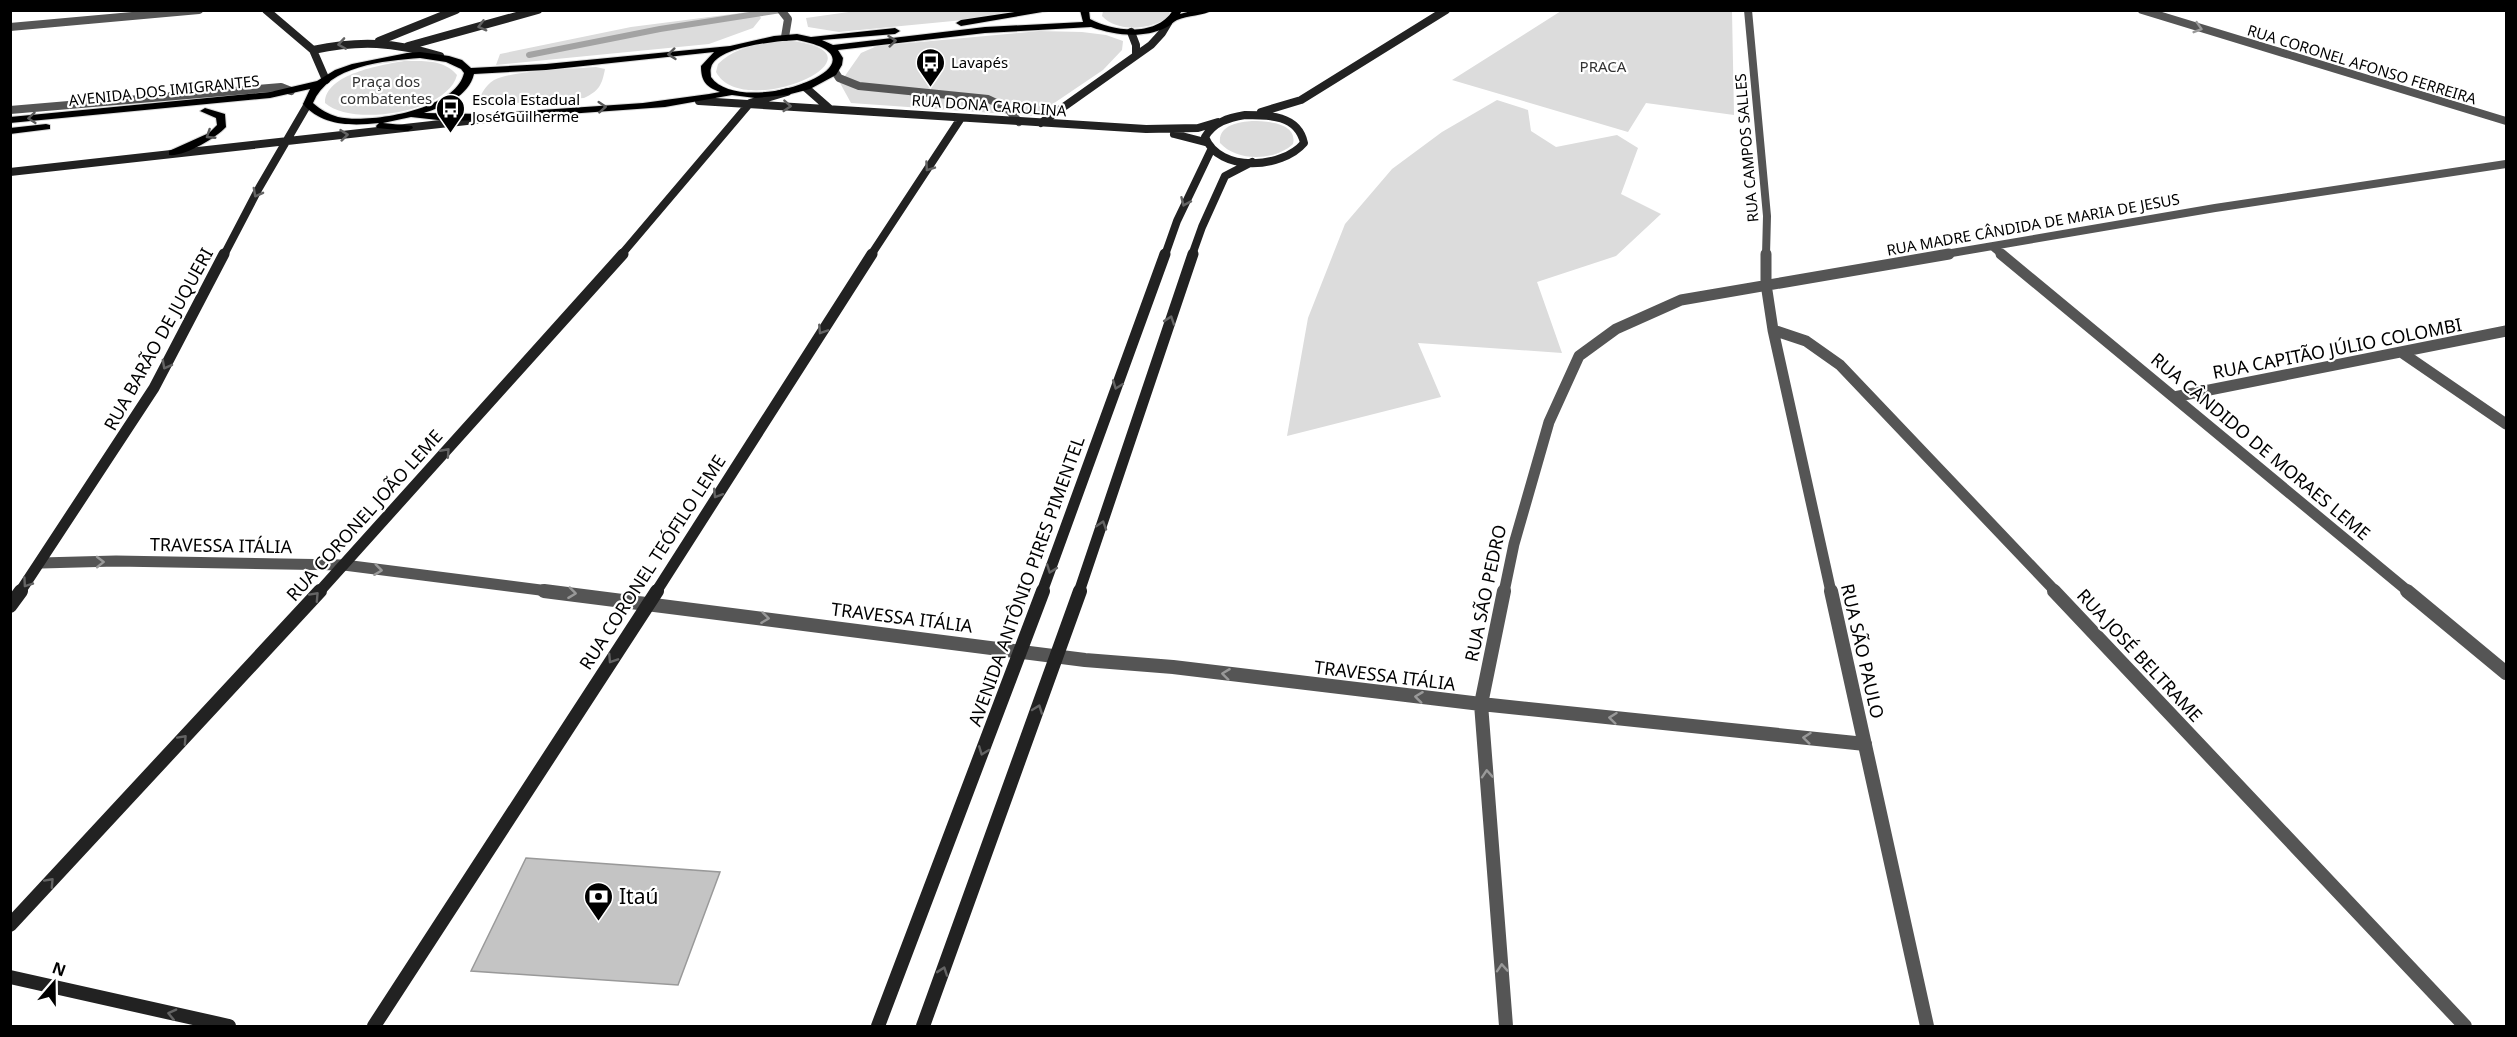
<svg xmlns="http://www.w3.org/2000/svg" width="2517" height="1037" font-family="'Noto Sans',sans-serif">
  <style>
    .green { fill: #dcdcdc }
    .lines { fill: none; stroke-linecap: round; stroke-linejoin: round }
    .stream { stroke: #a3a3a3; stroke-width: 6 }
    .building { fill: #c4c4c4; stroke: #999; stroke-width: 1.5 }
    .primary-casing { stroke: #dbdbdb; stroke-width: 2 }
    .lane { stroke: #555; stroke-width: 8 }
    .street-far2 { stroke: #555; stroke-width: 8 }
    .street-far1 { stroke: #555; stroke-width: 11 }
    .street { stroke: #555; stroke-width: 14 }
    .secondary-far2 { stroke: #222; stroke-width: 8 }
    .secondary-far1 { stroke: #222; stroke-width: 11 }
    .secondary { stroke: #222; stroke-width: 14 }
    .primary { fill: #000; fill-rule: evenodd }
    .oneway { stroke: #646464 }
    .oneway2 { stroke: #999 }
    .oneway3 { stroke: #595959 }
    .labels { text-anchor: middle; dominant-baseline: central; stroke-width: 4.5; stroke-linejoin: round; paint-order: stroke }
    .far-poi-label { font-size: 15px; fill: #000; stroke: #fff; text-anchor: start }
    .far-street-label { font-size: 15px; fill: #000; stroke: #fff }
    .far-park-label { font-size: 15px; fill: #333; stroke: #fff }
    .street-label { font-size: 18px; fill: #000; stroke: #fff }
    .near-poi-label { font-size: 21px; fill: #000; stroke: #fff; text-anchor: start }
  </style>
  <rect width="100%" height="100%" fill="#fff"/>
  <path class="green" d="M863,10L1041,11L1026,14L839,32L808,27L806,18Z
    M1170,10L1169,16C1153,30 1117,33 1102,16L1103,11Z
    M756,11L761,18L753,28L709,44L496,65L500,54L631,27Z
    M1561,11H1732L1734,115L1646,103L1628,132L1452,80Z
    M1039,31L1082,32L1106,35L1123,41L1122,50L1103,70L1035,116L851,103L840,83L861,53L877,46Z
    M791,41C897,53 743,123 716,72L718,64C738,45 764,42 791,41Z
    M404,61C423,61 444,59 457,75C448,113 351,127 325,103C325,74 381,65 404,61Z
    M596,67L605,69C602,85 599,91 584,98L475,106C480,97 485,85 494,80C514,70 572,69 596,67Z
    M1497,100L1528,110L1531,131L1556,147L1617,135L1638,148L1621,194L1661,214L1616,256L1537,282L1562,353L1418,343L1441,397L1287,436L1308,318L1345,224L1392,169L1442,132Z
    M1252,121C1267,121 1298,123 1293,144C1275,161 1237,162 1220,143C1218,125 1239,122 1252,121Z"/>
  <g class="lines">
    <path class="stream" d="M529,55L660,29L781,10"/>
  </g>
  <path class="building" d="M526,858L720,872L678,985L471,971Z"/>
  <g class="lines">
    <defs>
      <path id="primary" d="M1028,10H1054L961,26L956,23L961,20Z
        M1080,10H1089L1090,19C1114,32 1157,37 1173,10H1182L1180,14L1195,10H1213C1203,16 1188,15 1177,20C1173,22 1170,26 1165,28C1142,39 1114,35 1091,27L985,33L838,50L843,58L842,65L836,75L810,89L787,95L755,98L732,95L665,107L483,120L447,121L411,117L383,123L412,126L413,128L408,131L377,128L376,126L379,123C351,126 322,126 303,104L310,89L270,98L10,123V117L270,92L317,81L335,70L352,64L407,53L420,52L449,56L462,60L471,68L546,64L730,46L774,36L797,34L811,37L895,28L900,31L895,34L822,40L833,45L985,27L1083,22ZM797,40C903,60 742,121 711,77C711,74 710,71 711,68C716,46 779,41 797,40ZM714,52L701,66C701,81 706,87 720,92L709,94L643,103L483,114L424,113C443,107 469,96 474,74L546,70ZM420,58L446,62L461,69L464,73C456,110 369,124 338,117C328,114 321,110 313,103C329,65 384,61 420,58Z
        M205,108L225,114L226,127C216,138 184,157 169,155V151L209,133L217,125L216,118L200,111Z
        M46,124L50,125V129L10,134V128Z"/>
    </defs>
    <use href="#primary" class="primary-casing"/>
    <path class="lane" d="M834,70L839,78L859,86L988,99L1007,108L1019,122"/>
    <path class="street-far2" d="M781,10L788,19L785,37
      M1748,10L1767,216L1766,255
      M2142,10L2506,121
      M10,27L199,10
      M10,110L281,87L291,91
      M1993,247L2003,255
      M1940,255L2215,208L2506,164"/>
    <path class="street-far1" d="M1766,254V284L1773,330L1831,592
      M2001,254L2409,592
      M1773,330L1806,341L1840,365L2056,592
      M2401,352L2506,424
      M2174,397L2506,331
      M41,563L116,561L344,565L556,592
      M1504,592L1514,544L1549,422L1579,356L1616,329L1681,300L1949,254"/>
    <path class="street" d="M544,591L1085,660L1173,667L1481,704L1865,744
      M1504,591L1481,704L1506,1026
      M1831,591L1927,1026
      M2054,591L2465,1026
      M2407,591L2506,673"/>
    <path class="secondary-far2" d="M266,10L313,50L326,80
      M1131,32L1136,45V54
      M379,41L456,10
      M408,46L538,10
      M313,50C361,40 393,42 440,56
      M805,87L830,109
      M699,101L1146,129L1198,128L1218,122
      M1261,112L1301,100L1446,10
      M1245,115C1269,115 1298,115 1304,143C1282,169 1219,173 1205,137C1214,122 1228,118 1245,115Z
      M1041,123L1151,45L1162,33L1168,23
      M1174,134L1205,142
      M10,172L513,116
      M224,255L259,188L308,104
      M621,255L750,103L787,92
      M871,255L961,118
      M1165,255L1177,221L1211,150
      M1192,255L1202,227L1225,176L1252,162"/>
    <path class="secondary-far1" d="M20,592L154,388L224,254
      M319,592L623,254
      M656,592L872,254
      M1042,592L1165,254
      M1079,592L1193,254"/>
    <path class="secondary" d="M10,606L21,591
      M10,925L320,591
      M10,977L229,1026
      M374,1026L657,591
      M878,1026L1043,591
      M923,1026L1080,591"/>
    <use href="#primary" class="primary"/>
  </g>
  <defs><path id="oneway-chevron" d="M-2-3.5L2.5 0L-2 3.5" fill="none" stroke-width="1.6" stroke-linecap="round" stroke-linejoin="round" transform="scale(1.5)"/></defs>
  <g class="oneway">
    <use href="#oneway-chevron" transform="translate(482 26) rotate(165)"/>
    <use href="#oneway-chevron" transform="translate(342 44) rotate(171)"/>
    <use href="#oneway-chevron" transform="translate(787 106) rotate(4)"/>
    <use href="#oneway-chevron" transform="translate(344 135) rotate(-6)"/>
    <use href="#oneway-chevron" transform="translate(929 167) rotate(125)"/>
    <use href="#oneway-chevron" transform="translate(257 193) rotate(118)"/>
    <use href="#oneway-chevron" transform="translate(1185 202) rotate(114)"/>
    <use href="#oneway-chevron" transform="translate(1170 320) rotate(-71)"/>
    <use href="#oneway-chevron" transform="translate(822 330) rotate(123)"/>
    <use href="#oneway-chevron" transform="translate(166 365) rotate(118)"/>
    <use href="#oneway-chevron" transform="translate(1117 385) rotate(110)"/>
    <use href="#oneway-chevron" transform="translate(446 452) rotate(-48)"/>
    <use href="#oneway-chevron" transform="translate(717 494) rotate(122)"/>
    <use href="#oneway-chevron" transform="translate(1102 525) rotate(-72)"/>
    <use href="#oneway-chevron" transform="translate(1051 569) rotate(110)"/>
    <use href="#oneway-chevron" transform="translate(27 583) rotate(125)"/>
    <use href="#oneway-chevron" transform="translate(315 596) rotate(-47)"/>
    <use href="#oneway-chevron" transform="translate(612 659) rotate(123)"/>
    <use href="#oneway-chevron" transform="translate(1038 709) rotate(-70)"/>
    <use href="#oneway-chevron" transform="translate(183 739) rotate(-47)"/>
    <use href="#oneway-chevron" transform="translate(983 751) rotate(111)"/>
    <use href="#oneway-chevron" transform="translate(50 882) rotate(-47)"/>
    <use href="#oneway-chevron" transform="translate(943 971) rotate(-71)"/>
    <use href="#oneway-chevron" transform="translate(172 1014) rotate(-167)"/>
  </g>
  <g class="oneway2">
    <use href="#oneway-chevron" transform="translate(2198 28) rotate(17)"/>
    <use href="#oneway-chevron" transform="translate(100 562) rotate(-1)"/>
    <use href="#oneway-chevron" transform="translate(378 570) rotate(7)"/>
    <use href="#oneway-chevron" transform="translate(572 593) rotate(7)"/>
    <use href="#oneway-chevron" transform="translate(765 618) rotate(7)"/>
    <use href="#oneway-chevron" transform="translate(1226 674) rotate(-173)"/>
    <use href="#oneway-chevron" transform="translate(1419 697) rotate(-173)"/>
    <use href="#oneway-chevron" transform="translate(1613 718) rotate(-174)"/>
    <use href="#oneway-chevron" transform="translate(1807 738) rotate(-174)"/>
    <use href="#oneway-chevron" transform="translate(1487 774) rotate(-94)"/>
    <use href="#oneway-chevron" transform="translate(1502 968) rotate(-94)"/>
  </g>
  <g class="oneway3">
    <use href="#oneway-chevron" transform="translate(892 41) rotate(-6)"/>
    <use href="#oneway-chevron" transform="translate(672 54) rotate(174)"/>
    <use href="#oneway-chevron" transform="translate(602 107) rotate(-4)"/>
    <use href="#oneway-chevron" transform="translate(32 118) rotate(175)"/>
    <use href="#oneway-chevron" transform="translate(210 135) rotate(147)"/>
  </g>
  <defs>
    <symbol id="bus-pin" viewBox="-11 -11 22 30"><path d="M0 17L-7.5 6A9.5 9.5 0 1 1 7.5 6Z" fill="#000" stroke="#fff"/><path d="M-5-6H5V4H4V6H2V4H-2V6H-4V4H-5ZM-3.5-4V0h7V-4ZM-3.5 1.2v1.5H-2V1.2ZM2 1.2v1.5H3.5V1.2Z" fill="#fff"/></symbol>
    <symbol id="bank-pin" viewBox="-11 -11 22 30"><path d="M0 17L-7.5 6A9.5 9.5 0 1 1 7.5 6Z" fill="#000" stroke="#fff"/><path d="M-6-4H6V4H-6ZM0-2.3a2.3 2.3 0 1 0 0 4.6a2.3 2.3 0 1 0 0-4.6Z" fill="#fff"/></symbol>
  </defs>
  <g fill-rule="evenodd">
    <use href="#bus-pin" x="914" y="46" width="33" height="45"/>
    <use href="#bus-pin" x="434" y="92" width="33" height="45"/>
    <use href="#bank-pin" x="582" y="880" width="33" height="45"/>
  </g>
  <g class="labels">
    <g class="far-poi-label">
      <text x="951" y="62">Lavapés</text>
      <text x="472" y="99">Escola Estadual<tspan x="472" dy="17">José Guilherme</tspan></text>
    </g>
    <g class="far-street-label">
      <text transform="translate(2362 64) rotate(17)">RUA CORONEL AFONSO FERREIRA</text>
      <text transform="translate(164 90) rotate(-6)">AVENIDA DOS IMIGRANTES</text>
      <text transform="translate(989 105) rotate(4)">RUA DONA CAROLINA</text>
      <text transform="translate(1746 148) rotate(-95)">RUA CAMPOS SALLES</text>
      <text transform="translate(2033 224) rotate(-10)">RUA MADRE CÂNDIDA DE MARIA DE JESUS</text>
    </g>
    <g class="far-park-label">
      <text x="1603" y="66">PRACA</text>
      <text x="386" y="81">Praça dos<tspan x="386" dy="17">combatentes</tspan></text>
    </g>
    <g class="street-label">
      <text transform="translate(158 339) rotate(-61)">RUA BARÃO DE JUQUERI</text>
      <text transform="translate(2337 348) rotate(-11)">RUA CAPITÃO JÚLIO COLOMBI</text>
      <text transform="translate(2261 446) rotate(40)">RUA CÂNDIDO DE MORAES LEME</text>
      <text transform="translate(364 515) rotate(-48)">RUA CORONEL JOÃO LEME</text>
      <text transform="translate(221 545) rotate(1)">TRAVESSA ITÁLIA</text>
      <text transform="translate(652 562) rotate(-57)">RUA CORONEL TEÓFILO LEME</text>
      <text transform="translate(1026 581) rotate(-70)">AVENIDA ANTÔNIO PIRES PIMENTEL</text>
      <text transform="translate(1485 593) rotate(-78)">RUA SÃO PEDRO</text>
      <text transform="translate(902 617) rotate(7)">TRAVESSA ITÁLIA</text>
      <text transform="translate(1863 651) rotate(77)">RUA SÃO PAULO</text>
      <text transform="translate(2140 655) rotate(47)">RUA JOSÉ BELTRAME</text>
      <text transform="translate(1385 675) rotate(7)">TRAVESSA ITÁLIA</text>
    </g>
    <g class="near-poi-label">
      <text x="619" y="896">Itaú</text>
    </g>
  </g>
  <rect width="2517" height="1037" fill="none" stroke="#000000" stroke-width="24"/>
  <g transform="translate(54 983) rotate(20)" stroke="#ffffff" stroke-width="4.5" paint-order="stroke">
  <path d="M0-4.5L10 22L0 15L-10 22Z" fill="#000000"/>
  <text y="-9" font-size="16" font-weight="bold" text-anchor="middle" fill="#000000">N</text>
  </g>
</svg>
